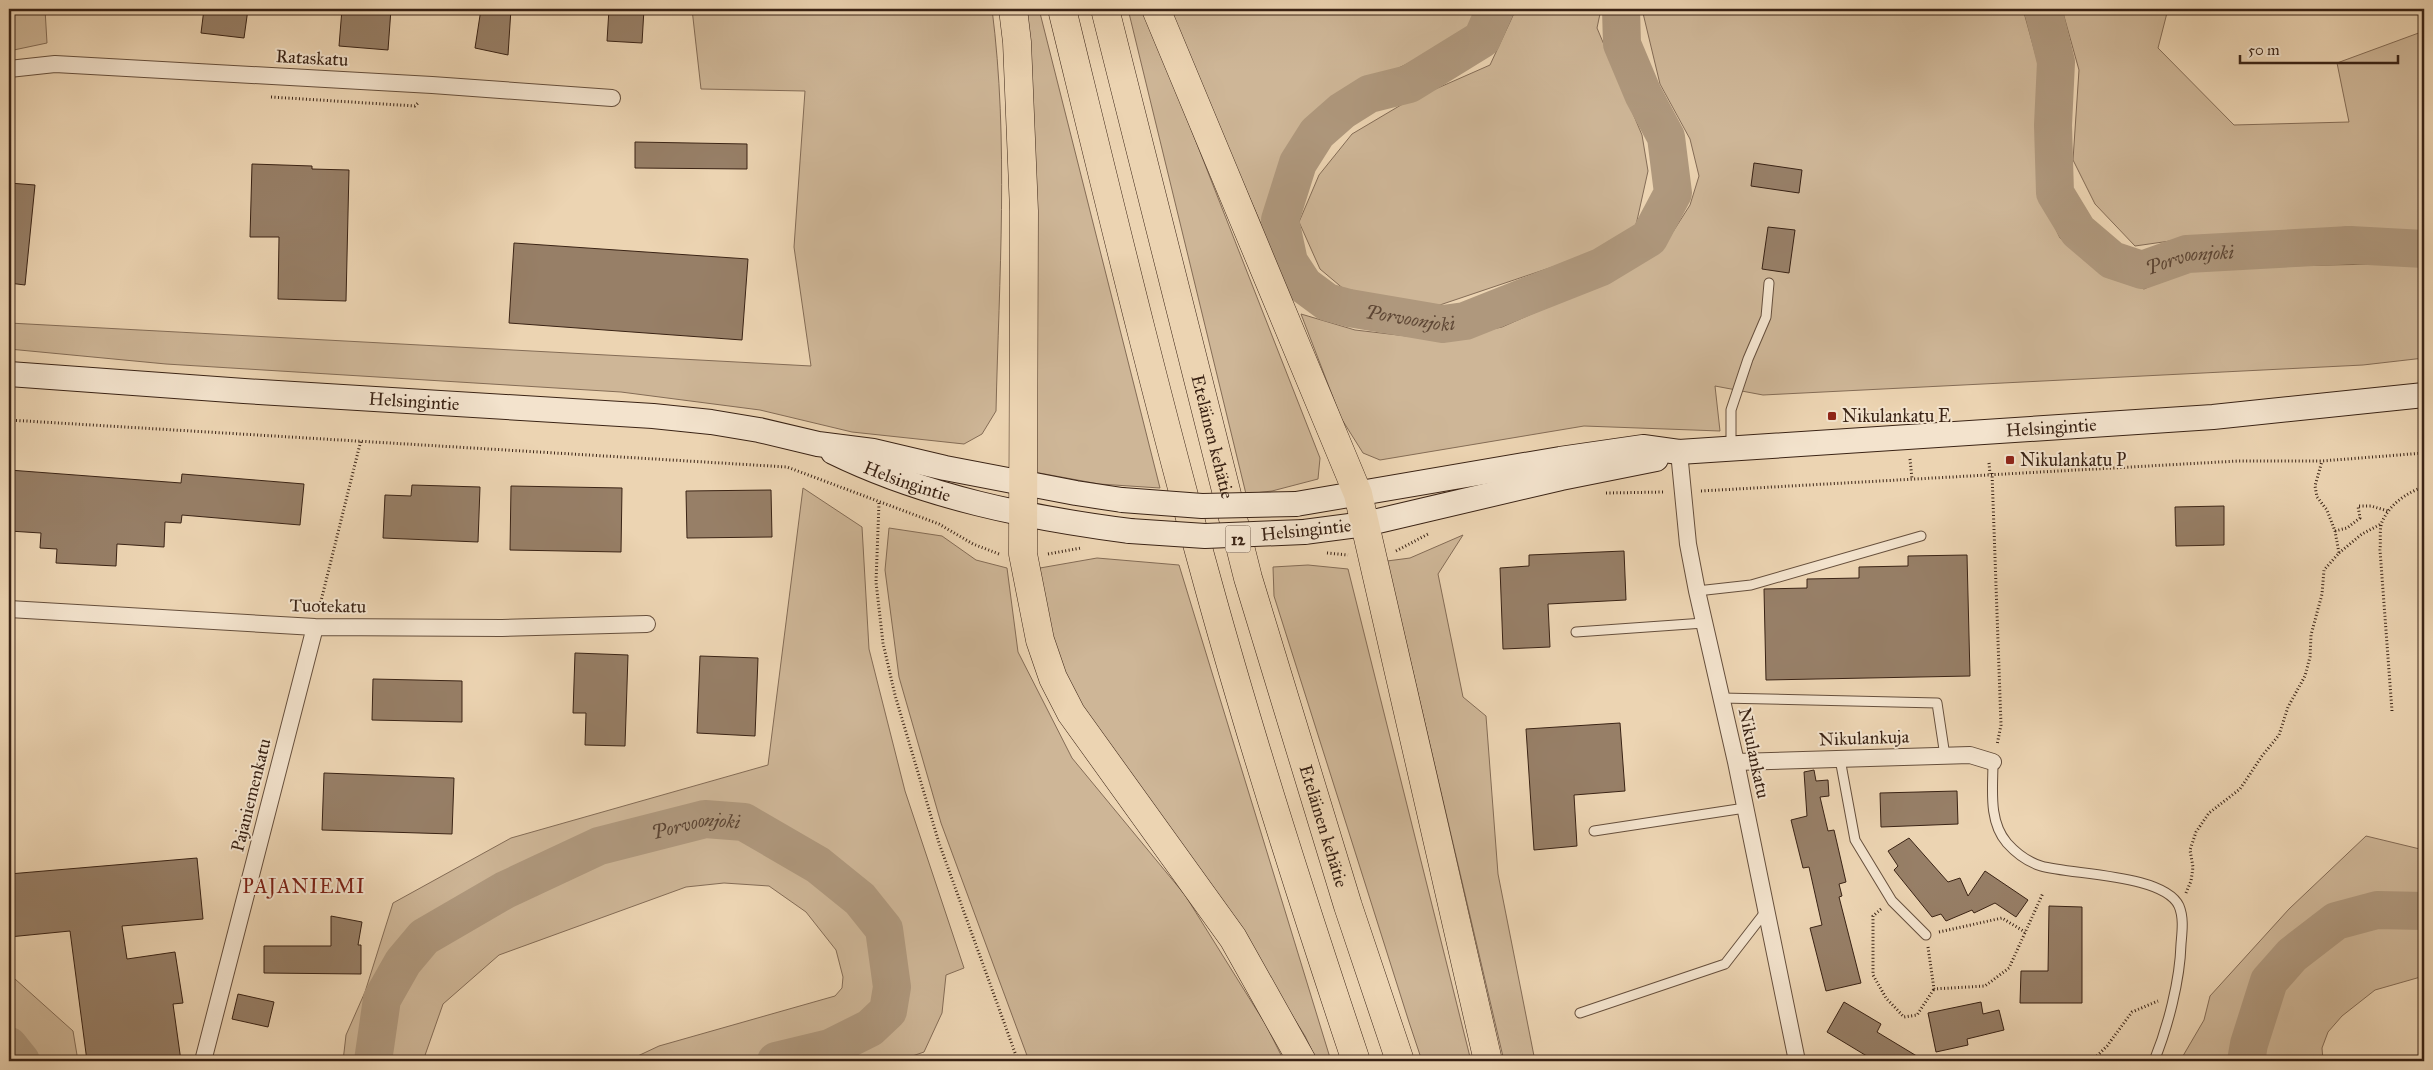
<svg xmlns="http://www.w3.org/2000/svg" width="2433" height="1070" font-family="'IM FELL Great Primer',serif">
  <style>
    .green { fill: #ceb697; stroke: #846c56 }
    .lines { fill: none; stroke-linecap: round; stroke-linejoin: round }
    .river { stroke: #af987d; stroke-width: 38 }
    .building { fill: #977f67; stroke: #3a2315 }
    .service-casing { stroke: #664f3c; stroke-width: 11 }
    .minor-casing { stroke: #664f3c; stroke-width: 18 }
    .secondary-casing { stroke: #3a2315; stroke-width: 26 }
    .motorway-casing { stroke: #3a2315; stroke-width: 29 }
    .path { stroke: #3a2315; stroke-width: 3; stroke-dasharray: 1 2.5; stroke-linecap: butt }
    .service { stroke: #f3e3cd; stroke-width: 9 }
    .minor { stroke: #f3e3cd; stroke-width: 16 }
    .secondary { stroke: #f3e3cd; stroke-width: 24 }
    .motorway { stroke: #ecd4b2; stroke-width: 28 }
    .secondary-bridge-casing { stroke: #3a2315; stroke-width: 26; stroke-linecap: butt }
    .secondary-bridge { stroke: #f3e3cd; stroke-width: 24 }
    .poi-dot { fill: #8f2418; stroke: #f3e3cd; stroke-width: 2 }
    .labels { text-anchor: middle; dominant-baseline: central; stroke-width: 4; stroke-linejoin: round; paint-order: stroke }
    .shield { fill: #f3e3cd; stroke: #725d4c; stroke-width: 1 }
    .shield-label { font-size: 16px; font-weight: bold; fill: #3a2315 }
    .street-label { font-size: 18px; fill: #3a2315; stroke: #f3e3cd }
    .poi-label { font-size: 18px; fill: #3a2315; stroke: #f3e3cd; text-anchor: start }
    .water-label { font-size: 19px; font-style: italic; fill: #5d4634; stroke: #f3e3cd }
    .quarter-label { font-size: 20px; letter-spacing: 1px; fill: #7a1f14; stroke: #f3e3cd }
  </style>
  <rect width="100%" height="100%" fill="#ecd4b2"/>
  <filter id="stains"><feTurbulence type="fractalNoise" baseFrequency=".004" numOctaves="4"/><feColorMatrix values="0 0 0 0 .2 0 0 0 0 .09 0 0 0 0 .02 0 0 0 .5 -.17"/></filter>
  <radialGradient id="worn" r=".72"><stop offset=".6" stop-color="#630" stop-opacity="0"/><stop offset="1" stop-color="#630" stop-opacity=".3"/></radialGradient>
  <path class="green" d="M9,9H45L47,43L9,51Z
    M692,9H992C1009,141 999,278 996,411L982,434L964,444L852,432L760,410L621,392L166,364L9,349V323L811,366L794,247L805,91L701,89Z
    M1026,9H1039L1160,488L1099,484L1034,472Z
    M1128,9H1144L1320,458L1318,479L1272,491L1246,494Z
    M1171,9H1480L1478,20L1457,40L1336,98L1291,150L1266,206L1271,247L1191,63Z
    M1516,9H1601L1597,28L1642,135L1648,171L1636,225L1600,251L1419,312L1352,296L1320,269L1299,222L1319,175L1352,134L1406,102L1490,65Z
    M1642,9H2023L2038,63L2040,196L2060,238L2105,276L2144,289L2188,268L2424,263V358L2363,365L1763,395L1715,386L1720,431L1584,426L1380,460L1363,453L1341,418L1301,314L1355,330L1441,340L1502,327L1593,287L1662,249L1690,205L1699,176L1690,139L1660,84Z
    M2062,9H2168L2158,48L2234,125L2349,122L2337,63L2424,31V232L2348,227L2177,240L2135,246L2095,204L2073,160L2079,70Z
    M803,488L862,527L869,649L905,791L964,968L946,975L942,1013L924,1052L898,1061H627L659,1046L835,996L842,988L843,977L836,950L806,912L769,886L724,883L686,887L499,955L443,1004L423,1061H343L346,1035L365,992L393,903L511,838L768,765Z
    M889,528L942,536L976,560L1007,568L1018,652L1072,758L1185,895L1266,1025L1284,1061H1029L941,823L899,677L885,570Z
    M1463,535L1438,574L1463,697L1486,716L1498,874L1535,1061H1504L1387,561L1410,558Z
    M1097,558L1179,565L1331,1061H1317L1305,1036L1222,902L1074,696L1045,618L1040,568Z
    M1308,565L1348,569L1471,1061H1422L1409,1022L1274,596L1273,567Z
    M2366,836L2424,850V976L2375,990L2342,1016L2328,1032L2322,1048L2323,1061H2180L2204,1020L2210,996L2289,909Z
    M9,978L15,979L73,1031L78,1061H9Z"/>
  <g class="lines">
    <g class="river">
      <path id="s1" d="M1495,9L1482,39L1409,84L1369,94L1342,111L1317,133L1298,163L1280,220L1289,262L1304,285L1327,302L1349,308L1443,324L1465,321L1601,267L1649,238L1673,193L1666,137L1643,94L1622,44L1621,9"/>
      <path id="s2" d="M2043,9L2056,62L2053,125L2055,193L2078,231L2112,260L2142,270L2187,254L2350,245L2424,249"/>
      <path d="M9,1046L21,1061"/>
      <path id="s3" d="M373,1061L382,999L403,962L424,937L505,890L599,846L705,819L744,822L818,865L860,899L884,929L892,987L888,1011L870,1028L830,1048L776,1061"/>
      <path d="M2246,1061L2249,1044L2269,981L2292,955L2336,921L2377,910L2424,911"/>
    </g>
  </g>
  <path class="building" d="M204,9H248L244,38L201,33Z
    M342,9H391L388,50L339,46Z
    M481,9H511L508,55L475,48Z
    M609,9H644L642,43L607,41Z
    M635,142L747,144V169L635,168Z
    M1754,163L1802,170L1799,193L1751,186Z
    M252,164L312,166V169L349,170L346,301L278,299L279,237H250Z
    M9,183L35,185L25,285L9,283Z
    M1768,227L1795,230L1789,273L1762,269Z
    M514,243L748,259L742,340L509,323Z
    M9,470L181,483L182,474L304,484L300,525L182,515L181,523L165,522L164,547L117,544L116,566L56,563L57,549L40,548L41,533L9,531Z
    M412,485L480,487L478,542L383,538L385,495L411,496Z
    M511,486L622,488L621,552L510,550Z
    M771,490L772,537L687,538L686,491Z
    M2224,506V545L2176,546L2175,507Z
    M1624,551L1626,600L1548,604L1550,647L1503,649L1500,568L1529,566V555Z
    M1967,555L1970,676L1766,680L1764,589L1807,588V579L1859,578V567L1908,566V556Z
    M575,653L628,655L625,746L585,745L586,713H573Z
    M700,656L758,658L755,736L697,733Z
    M373,679L462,681V722L372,720Z
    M1620,723L1625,791L1574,795L1577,846L1534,850L1526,729Z
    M1814,770L1816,781L1828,780L1829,796L1820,797L1828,831L1834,830L1846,882L1839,884L1842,896L1839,897L1861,983L1826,991L1810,928L1822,925L1809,867L1803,868L1791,820L1807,816L1804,772Z
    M324,773L454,778L452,834L322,830Z
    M1957,791L1958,824L1881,827L1880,793Z
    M1909,838L1948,882L1960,878L1968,896L1985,871L2028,900L2016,917L1995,903L1974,913L1972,910L1946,921L1941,914L1932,917L1894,870L1898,866L1888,851Z
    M197,858L203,919L122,926L127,959L175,952L183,1003L173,1004L181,1061H87L70,931L9,937V874Z
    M2049,906L2082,907V1003H2020L2021,971H2048Z
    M331,916L362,922L358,945H361V974L264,973V946H331Z
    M238,994L274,1002L268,1027L232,1019Z
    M1844,1002L1881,1024L1877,1032L1925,1061H1875L1827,1032Z
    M1981,1002L1983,1014L1999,1010L2004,1030L1967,1039L1968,1045L1936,1052L1928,1013Z"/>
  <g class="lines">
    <defs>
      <path id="service" d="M1731,447V410L1748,359L1766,317L1769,283
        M1697,591L1751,585L1921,536
        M1576,632L1704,623
        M1721,698L1937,703L1945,756
        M1840,759L1855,840L1892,901L1926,935
        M1993,762C1993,788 1988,821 2007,843C2016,853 2028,862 2041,866C2072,875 2164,874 2179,906C2184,918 2182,932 2181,944C2180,980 2168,1027 2154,1061
        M1594,831L1745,808
        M1580,1013L1725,964L1766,911"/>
      <path id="minor" d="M9,69L55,64L432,85L612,98
        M1679,452L1688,544L1697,591L1736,762L1797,1061
        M9,609L315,627L502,628L647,624
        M1736,762L1970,755L1993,762
        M203,1061L315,627"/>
      <g id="secondary">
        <path id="s4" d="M9,374L244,391L653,416L711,422L759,430L818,444L873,451L945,468L1076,493L1122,500"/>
        <path id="s5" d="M833,452C925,497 1029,518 1130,531"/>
        <path id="s6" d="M1296,504L1560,459L1643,447L1679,452L2213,417L2424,395"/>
        <path d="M1304,532L1365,524L1561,478L1656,459"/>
      </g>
      <g id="motorway">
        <path d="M1013,9L1017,42L1024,211L1023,554L1040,640L1053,678L1071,713L1233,938L1302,1061"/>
        <path d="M1062,9C1109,201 1155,393 1208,584C1252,744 1303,903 1356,1061"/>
        <path id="s7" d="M1105,9L1248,578L1348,906L1400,1061"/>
        <path d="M1156,9L1358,494L1488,1061"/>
      </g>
    </defs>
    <use href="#service" class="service-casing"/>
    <use href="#minor" class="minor-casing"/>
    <use href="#secondary" class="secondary-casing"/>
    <use href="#motorway" class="motorway-casing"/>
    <path class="path" d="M271,97L415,106L418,103
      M1861,413L1887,414
      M9,420L787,467L939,524L973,544L999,554
      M1910,459L1912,479
      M1989,463L1990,474
      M1992,473L2001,725L1997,745
      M1701,491L2238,461H2322L2424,453
      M1606,493L1665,492
      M879,503L876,582L883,643L895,695L939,843L1018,1061
      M2335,531L2347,528L2360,518L2358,506H2371L2388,511
      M1396,551L1430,533
      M1327,553L1348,555
      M2339,553L2362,534L2381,524
      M1048,554L1081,548
      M319,609L361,440
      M2392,711L2380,550C2381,541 2379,530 2382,522C2389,505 2407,492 2424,487
      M2186,893L2191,881L2193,867L2190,850L2196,832L2209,813L2240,789L2262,756L2279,735L2288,707L2305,676L2310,657L2311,635L2322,594L2324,570L2339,553L2335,531L2327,510L2317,497L2315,486L2322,461
      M1881,909L1873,916V975L1886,998L1904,1017L1917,1015L1934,989
      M1939,932L2002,918L2025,932
      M1928,947L1934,989L1985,986L2009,968L2043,893
      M2092,1061L2107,1046L2132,1012L2158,1001"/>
    <use href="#service" class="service"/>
    <use href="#minor" class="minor"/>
    <use href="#secondary" class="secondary"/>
    <use href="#motorway" class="motorway"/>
    <defs>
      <path id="secondary-bridge" d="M1122,500L1202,506L1296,504
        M1130,531L1205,536L1304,532"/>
    </defs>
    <use href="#secondary-bridge" class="secondary-bridge-casing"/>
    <use href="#secondary-bridge" class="secondary-bridge"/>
  </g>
  <g class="poi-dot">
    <rect x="1827" y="411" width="10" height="10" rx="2.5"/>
    <rect x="2005" y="455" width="10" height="10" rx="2.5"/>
  </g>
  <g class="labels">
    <rect class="shield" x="1225.5" y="525.5" width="25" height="27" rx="4"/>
    <g class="shield-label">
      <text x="1238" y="539">12</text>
    </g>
    <g class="street-label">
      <text transform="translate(312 58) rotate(3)">Rataskatu</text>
      <text stroke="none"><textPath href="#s4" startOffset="406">Helsingintie</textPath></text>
      <text stroke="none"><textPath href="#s6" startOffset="761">Helsingintie</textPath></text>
      <text stroke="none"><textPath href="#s7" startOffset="441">Eteläinen kehätie</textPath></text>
      <text stroke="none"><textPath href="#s5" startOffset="80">Helsingintie</textPath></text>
      <text transform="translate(1306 530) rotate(-6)">Helsingintie</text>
      <text transform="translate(328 606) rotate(1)">Tuotekatu</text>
      <text transform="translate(1864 738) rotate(-2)">Nikulankuja</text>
      <text transform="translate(1754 753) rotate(78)">Nikulankatu</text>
      <text transform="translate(251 795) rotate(-76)">Pajaniemenkatu</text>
      <text stroke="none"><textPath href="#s7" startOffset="846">Eteläinen kehätie</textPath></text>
    </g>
    <g class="poi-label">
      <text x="1842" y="416">Nikulankatu E</text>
      <text x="2020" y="460">Nikulankatu P</text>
    </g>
    <g class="water-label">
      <text stroke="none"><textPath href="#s2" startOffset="356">Porvoonjoki</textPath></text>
      <text stroke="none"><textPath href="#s1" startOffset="504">Porvoonjoki</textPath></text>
      <text stroke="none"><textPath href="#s3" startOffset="435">Porvoonjoki</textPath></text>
    </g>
    <g class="quarter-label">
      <text x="304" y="886">PAJANIEMI</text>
    </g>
  </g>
  <rect width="2433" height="1070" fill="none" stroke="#ecd4b2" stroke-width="30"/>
  <rect x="10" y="10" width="2413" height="1050" fill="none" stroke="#3a2315" stroke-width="2.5"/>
  <rect x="15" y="15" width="2403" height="1040" fill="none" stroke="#3a2315"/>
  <path d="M2240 55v8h158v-8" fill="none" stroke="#3a2315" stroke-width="2.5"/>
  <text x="2248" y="55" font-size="15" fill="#3a2315" stroke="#f3e3cd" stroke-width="4" paint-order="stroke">50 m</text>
  <rect width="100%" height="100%" filter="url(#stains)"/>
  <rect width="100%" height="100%" fill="url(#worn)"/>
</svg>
